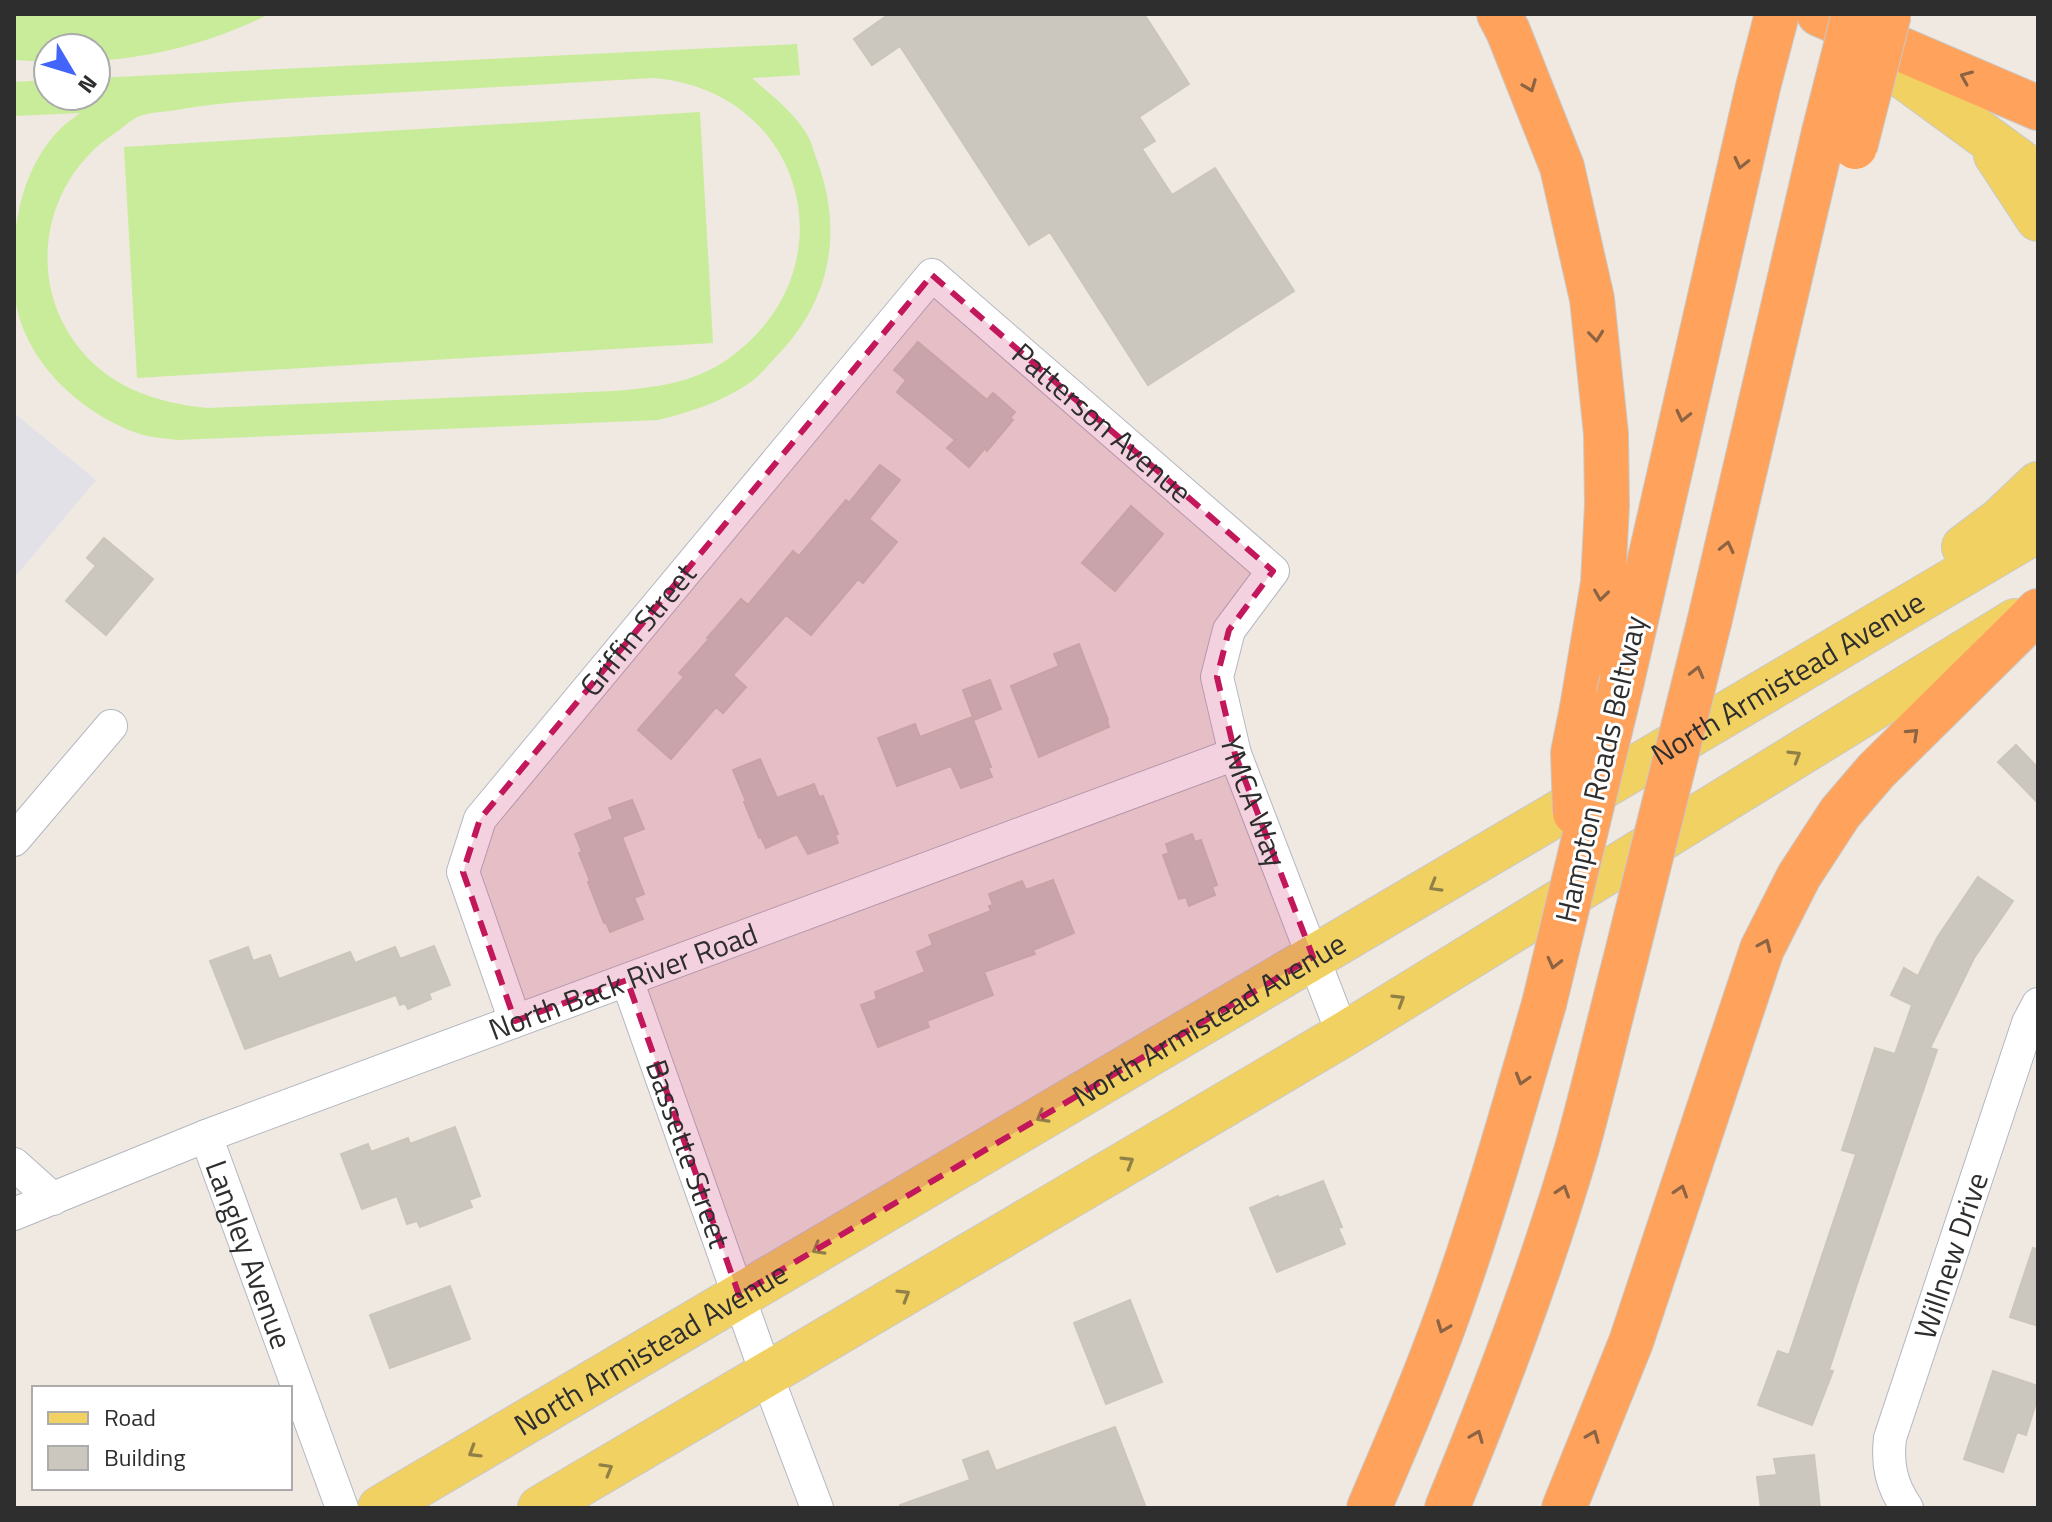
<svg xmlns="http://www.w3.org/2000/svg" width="2052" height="1522" font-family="'Titillium Web',sans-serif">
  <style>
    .industrial { fill: #e3e1e8 }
    .pitch { fill: #c9ec9a; fill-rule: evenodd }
    .building { fill: #cbc7bf; stroke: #cbc5ba; stroke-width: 2 }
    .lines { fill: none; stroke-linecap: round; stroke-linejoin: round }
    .street-casing { stroke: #b4b7c1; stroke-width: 34 }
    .primary-casing { stroke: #c9c9c9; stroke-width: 46 }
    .highway-casing { stroke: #c9c9c9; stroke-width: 46 }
    .street { stroke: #fff; stroke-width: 32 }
    .primary { stroke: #f2d163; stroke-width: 44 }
    .highway { stroke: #ffa35c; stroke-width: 44 }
    .highway-bridge-casing { stroke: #c9c9c9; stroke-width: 46; stroke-linecap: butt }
    .highway-bridge { stroke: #ffa35c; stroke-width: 44 }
    .oneway { stroke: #8c6343 }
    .oneway2 { stroke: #908048 }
    .marked { fill: #c2185b; fill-opacity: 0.2; stroke: #c2185b; stroke-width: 6; stroke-dasharray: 16 10; stroke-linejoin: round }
    .labels { text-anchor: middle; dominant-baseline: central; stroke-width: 6; stroke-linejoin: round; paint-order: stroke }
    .street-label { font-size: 30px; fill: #2e2e2e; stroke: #fff }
  </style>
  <rect width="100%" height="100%" fill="#efe9e1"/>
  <path class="industrial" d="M14,413L96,480L14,578Z"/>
  <path class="pitch" d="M14,14H270C211,42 161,56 96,61V48H48V62L14,60Z
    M797,44L800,75L752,78C773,97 797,114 810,140C813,147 815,156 818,163C844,236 829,304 774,359C766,367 758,378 748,384C719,403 690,412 658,420L177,440C165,438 152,438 140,434C78,413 19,357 14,289C13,279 14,268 14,258C14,212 27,162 61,128C66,123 74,118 80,113L14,116V82L48,80V96H96V78ZM652,78C805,89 854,270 728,359C694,383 653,388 613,391L208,408C144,402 90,379 61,319C30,252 54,173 115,133C123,128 131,119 140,116C151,112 165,112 176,110C222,102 267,100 314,97C426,91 539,85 652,78Z
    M700,112L713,343L137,378L124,147Z"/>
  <path class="building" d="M889,14H1144L1189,84L1139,117L1155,141L1142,149L1172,195L1215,168L1294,291L1148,385L1050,232L1029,245L900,46L872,65L854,39Z
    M918,342L987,400L993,393L1015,412L1010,418L1013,420L987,451L985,448L969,467L947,448L955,440L897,392L906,380L894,370Z
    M880,465L900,480L869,519L897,542L863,583L858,579L811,635L786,615L733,675L746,687L723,713L716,707L671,759L638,730L684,677L679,673L709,639L707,638L741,599L748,605L793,551L799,556L846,500L849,503Z
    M1131,506L1163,534L1115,591L1082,563Z
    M104,538L153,579L106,635L66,601L96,566L87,558Z
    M1079,644L1108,720L1107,721L1109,727L1039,757L1011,686L1059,666L1054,654Z
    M990,680L1001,709L974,720L963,690Z
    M972,717L991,767L988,768L992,777L961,788L951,766L897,786L878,738L915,724L920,737Z
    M2016,745L2038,768V803L1998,762Z
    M760,759L777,798L814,784L819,797L823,796L838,834L835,835L838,843L808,854L797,834L766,848L761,837L759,838L744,802L746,801L733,770Z
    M632,800L644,829L622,837L644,894L634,898L643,919L610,932L606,922L604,923L588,882L590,881L579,853L582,852L575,834L613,819L609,808Z
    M1192,834L1195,842L1201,840L1217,885L1212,887L1215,895L1189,906L1186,897L1179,899L1163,855L1169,853L1166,844Z
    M1978,877L2013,901L1974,958L1930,1048L1937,1050L1857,1284L1829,1370L1833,1371L1812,1425L1758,1405L1778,1351L1789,1355L1856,1154L1842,1150L1875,1048L1895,1054L1912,1005L1891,995L1904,968L1918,976L1937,938Z
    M1053,880L1074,933L1033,950L1035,954L984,972L993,995L927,1021L929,1027L878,1047L861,1005L877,999L875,992L925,972L917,952L933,945L929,935L991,911L989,906L993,905L989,894L1022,881L1026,890Z
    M434,946L450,985L429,993L431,999L408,1009L405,1003L400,1005L396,995L245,1049L210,961L248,947L253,961L270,955L279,979L350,952L355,963L395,947L400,959Z
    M455,1127L480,1196L469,1200L472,1207L420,1227L417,1221L407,1224L397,1196L362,1209L341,1154L368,1144L371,1152L408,1138L410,1144Z
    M1323,1181L1342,1227L1338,1228L1345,1244L1277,1272L1250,1208L1278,1196L1279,1198Z
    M2033,1248L2038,1249V1326L2010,1317Z
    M450,1286L470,1339L390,1368L370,1315Z
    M1130,1300L1162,1382L1106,1404L1074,1323Z
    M1993,1371L2038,1386V1396L2026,1435L2017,1432L2003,1472L1964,1459Z
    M1115,1427L1146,1508H901L900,1505L970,1480L963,1460L988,1451L996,1471Z
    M1814,1455L1820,1508H1761L1757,1477L1777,1475L1774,1459Z"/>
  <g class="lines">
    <defs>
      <g id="street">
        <path d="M14,840L111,726"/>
        <path id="s1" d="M627,980L767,1376L817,1508"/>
        <path id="s2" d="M515,1021L463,872L480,819L932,275L1273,571L1229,630L1217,677L1235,754L1343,1035"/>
        <path id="s3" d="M206,1136L342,1508"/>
        <path d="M14,1164L53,1199"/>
        <path id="s4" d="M14,1214L206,1136L1235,754"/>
        <path id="s5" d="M1907,1508C1891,1485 1887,1464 1890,1438L2028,1023L2038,1004"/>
      </g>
      <g id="primary">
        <path d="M1849,37L2038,175"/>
        <path d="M1996,155L2038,219"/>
        <path d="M1964,547L2000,520L2038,484"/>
        <path id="s6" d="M380,1508L2038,530"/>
        <path d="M540,1508L1343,1035L2015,621"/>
      </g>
      <path id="highway" d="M1499,14L1508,31L1562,167L1592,299L1606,434L1607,505L1603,583L1582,708
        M1819,14L2038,108
        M1709,623L1824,132
        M1622,681L1758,87L1777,14
        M1369,1508C1397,1443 1425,1378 1449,1311C1485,1210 1514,1107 1544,1004
        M1447,1508C1496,1390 1541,1270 1577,1148C1594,1087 1608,1026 1624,965
        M1564,1508L1631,1342L1762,949L1799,876L1840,813L1876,771L2038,611"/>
    </defs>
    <use href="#street" class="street-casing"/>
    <use href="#primary" class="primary-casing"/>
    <use href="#highway" class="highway-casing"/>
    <use href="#street" class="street"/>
    <use href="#primary" class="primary"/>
    <use href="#highway" class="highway"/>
    <defs>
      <path id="highway-bridge" d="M1824,132L1854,14
        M1855,147L1889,14
        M1575,813L1573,753L1582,708
        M1624,965L1709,623
        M1544,1004L1622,681"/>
    </defs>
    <use href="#highway-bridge" class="highway-bridge-casing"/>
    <use href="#highway-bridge" class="highway-bridge"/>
  </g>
  <defs><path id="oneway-chevron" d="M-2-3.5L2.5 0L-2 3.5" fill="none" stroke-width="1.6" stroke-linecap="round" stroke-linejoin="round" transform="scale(2)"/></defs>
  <g class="oneway">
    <use href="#oneway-chevron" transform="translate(1966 77) rotate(-157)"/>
    <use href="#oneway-chevron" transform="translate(1530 86) rotate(69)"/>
    <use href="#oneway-chevron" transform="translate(1741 163) rotate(103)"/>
    <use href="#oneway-chevron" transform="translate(1596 336) rotate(84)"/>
    <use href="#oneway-chevron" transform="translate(1683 416) rotate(103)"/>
    <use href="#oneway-chevron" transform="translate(1727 547) rotate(-77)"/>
    <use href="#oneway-chevron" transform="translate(1601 595) rotate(98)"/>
    <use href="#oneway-chevron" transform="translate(1697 672) rotate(-76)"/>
    <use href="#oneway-chevron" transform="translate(1913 734) rotate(-43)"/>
    <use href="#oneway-chevron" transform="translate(1765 945) rotate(-66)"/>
    <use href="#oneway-chevron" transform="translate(1554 963) rotate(104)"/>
    <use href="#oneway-chevron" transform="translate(1522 1079) rotate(107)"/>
    <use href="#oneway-chevron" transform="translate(1563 1191) rotate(-72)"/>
    <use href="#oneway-chevron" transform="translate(1681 1191) rotate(-72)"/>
    <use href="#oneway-chevron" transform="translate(1443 1327) rotate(111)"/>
    <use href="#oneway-chevron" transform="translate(1477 1436) rotate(-68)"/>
    <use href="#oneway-chevron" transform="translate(1593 1436) rotate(-68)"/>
  </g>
  <g class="oneway2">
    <use href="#oneway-chevron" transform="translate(1795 756) rotate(-32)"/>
    <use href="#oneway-chevron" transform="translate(1435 886) rotate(150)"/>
    <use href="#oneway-chevron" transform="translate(1399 1000) rotate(-32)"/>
    <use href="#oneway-chevron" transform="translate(1042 1117) rotate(150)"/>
    <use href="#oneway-chevron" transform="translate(1128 1162) rotate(-31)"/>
    <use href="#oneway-chevron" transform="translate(818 1249) rotate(150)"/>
    <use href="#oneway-chevron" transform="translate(904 1295) rotate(-31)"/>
    <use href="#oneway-chevron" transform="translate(474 1452) rotate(149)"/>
    <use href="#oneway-chevron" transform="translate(607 1469) rotate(-30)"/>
  </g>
  <path class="marked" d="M932,275L1273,571L1229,630L1217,677L1235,754L1313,957L739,1295L627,980L515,1021L463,872L480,819Z"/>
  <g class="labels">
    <g class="street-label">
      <text stroke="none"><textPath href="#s2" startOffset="1146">Patterson Avenue</textPath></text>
      <text stroke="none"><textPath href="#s2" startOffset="460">Griffin Street</textPath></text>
      <text stroke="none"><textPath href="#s6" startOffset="1634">North Armistead Avenue</textPath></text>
      <text transform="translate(1600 769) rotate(-77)">Hampton Roads Beltway</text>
      <text stroke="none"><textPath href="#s2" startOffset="1624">YMCA Way</textPath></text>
      <text stroke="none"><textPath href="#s4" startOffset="652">North Back River Road</textPath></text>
      <text stroke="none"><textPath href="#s6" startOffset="962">North Armistead Avenue</textPath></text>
      <text stroke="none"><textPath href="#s1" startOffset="184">Bassette Street</textPath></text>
      <text stroke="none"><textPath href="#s3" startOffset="126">Langley Avenue</textPath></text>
      <text stroke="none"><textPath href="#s5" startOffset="266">Willnew Drive</textPath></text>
      <text stroke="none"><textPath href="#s6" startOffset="314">North Armistead Avenue</textPath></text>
    </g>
  </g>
  <rect width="2052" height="1522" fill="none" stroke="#2e2e2e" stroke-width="32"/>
  <rect x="32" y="1386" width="260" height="104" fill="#ffffff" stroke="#ababab" stroke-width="2"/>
  <rect x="48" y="1412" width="40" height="12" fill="#f2d163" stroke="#ababab" stroke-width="2"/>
  <text x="104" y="1426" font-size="24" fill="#2e2e2e">Road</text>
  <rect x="48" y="1446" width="40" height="24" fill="#cbc7bf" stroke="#ababab" stroke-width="2"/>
  <text x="104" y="1466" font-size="24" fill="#2e2e2e">Building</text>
  <g transform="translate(72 72) rotate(128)"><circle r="38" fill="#ffffff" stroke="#ababab" stroke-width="2"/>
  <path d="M0-6L14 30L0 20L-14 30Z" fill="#4264fb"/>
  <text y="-12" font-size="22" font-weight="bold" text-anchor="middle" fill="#2e2e2e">N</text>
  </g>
</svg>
